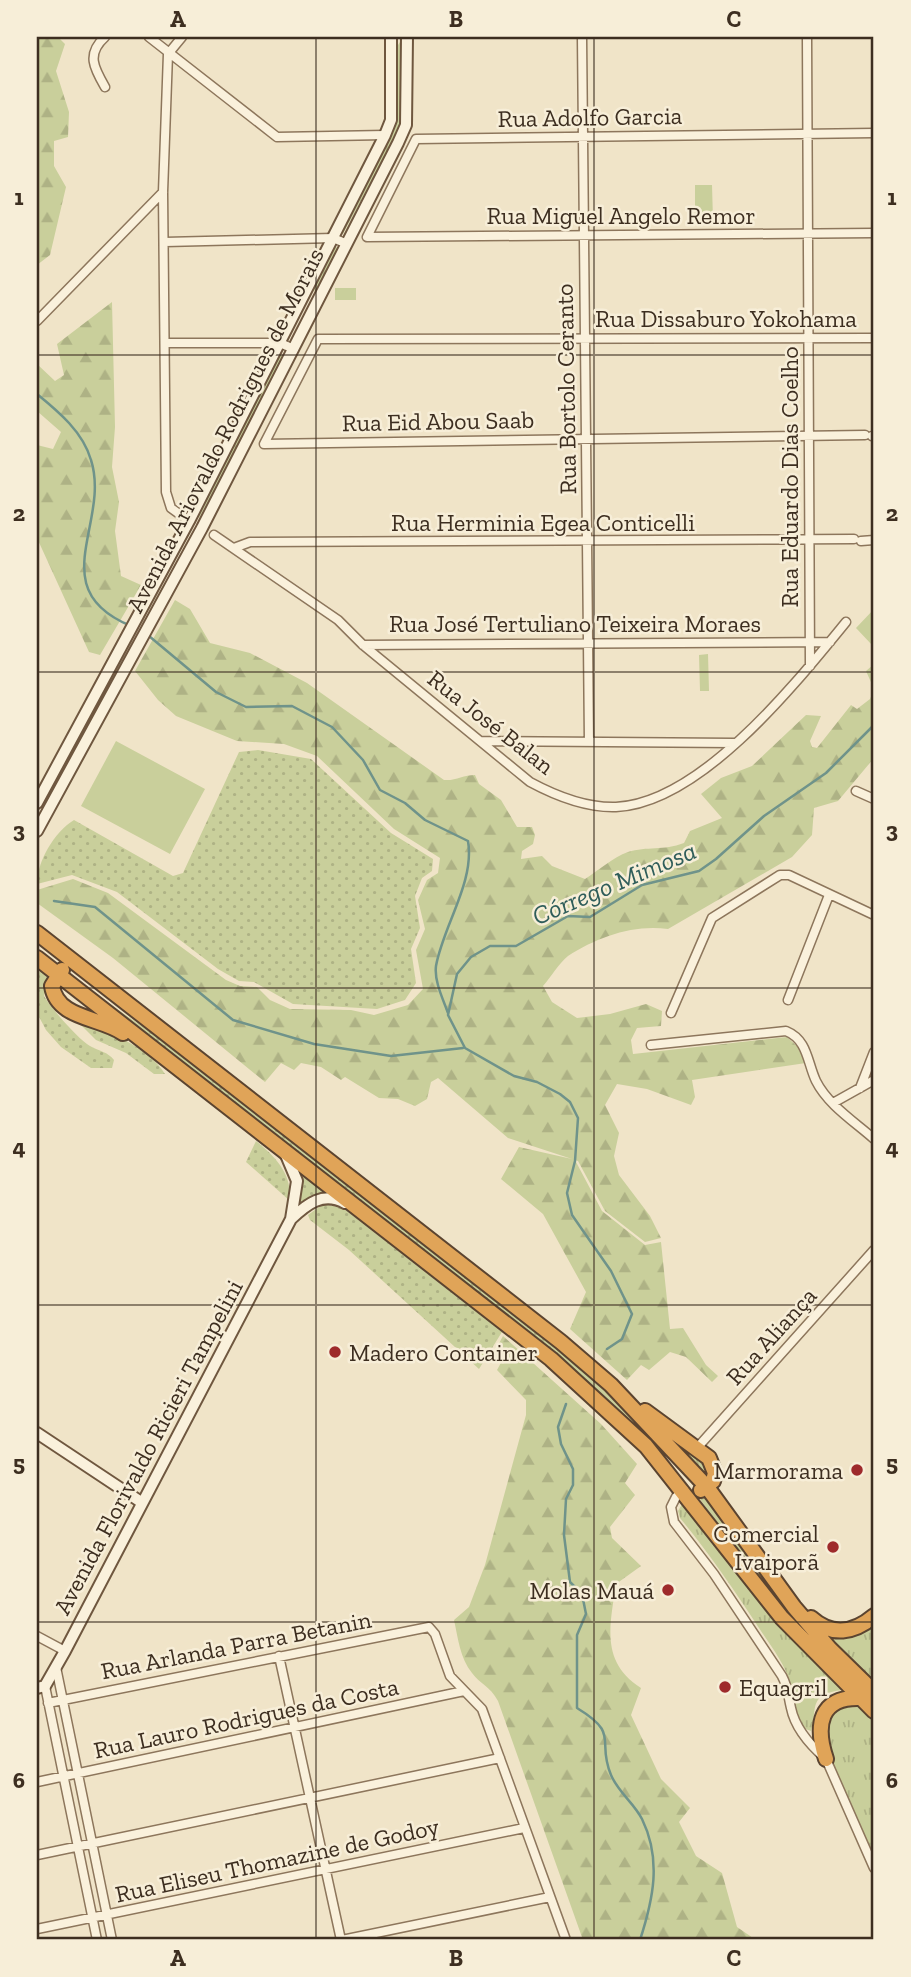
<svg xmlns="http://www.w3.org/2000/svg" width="911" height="1977" font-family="'Zilla Slab',serif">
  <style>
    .grass { fill: url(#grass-dots) }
    .forest { fill: url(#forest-firs) }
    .park { fill: url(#park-tufts) }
    .pitch { fill: #c9cf9b }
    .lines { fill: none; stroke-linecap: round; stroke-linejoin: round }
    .stream { stroke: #6f938a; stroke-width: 2.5 }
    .street-casing { stroke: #8d765c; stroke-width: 11 }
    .secondary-casing { stroke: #6f573f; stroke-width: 14 }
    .highway-casing { stroke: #5b4430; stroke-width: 18 }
    .street { stroke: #faf1dc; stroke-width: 8 }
    .secondary { stroke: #faf1dc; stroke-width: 10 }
    .highway { stroke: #e0a458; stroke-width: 14 }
    .grid { fill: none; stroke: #3d2e20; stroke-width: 2; stroke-opacity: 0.55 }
    .poi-dot { fill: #9e2a2b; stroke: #f7eed8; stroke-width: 2.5 }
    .labels { text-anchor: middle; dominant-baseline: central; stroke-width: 5; stroke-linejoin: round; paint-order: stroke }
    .street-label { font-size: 24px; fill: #3d2e20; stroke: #f7eed8 }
    .poi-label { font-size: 24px; fill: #3d2e20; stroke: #f7eed8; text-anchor: end }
    .water-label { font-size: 26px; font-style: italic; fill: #2f5d5a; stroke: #f7eed8 }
    .neatline { fill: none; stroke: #3d2e20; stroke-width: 2.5 }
    .grid-label { font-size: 23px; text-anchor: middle; font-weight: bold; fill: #3d2e20 }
  </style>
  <defs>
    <pattern id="grass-dots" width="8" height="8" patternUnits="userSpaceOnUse" patternTransform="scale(1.75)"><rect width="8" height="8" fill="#c9cf9b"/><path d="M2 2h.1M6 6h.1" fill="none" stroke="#aeb285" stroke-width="1.8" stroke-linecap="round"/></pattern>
    <pattern id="forest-firs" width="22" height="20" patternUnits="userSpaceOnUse" patternTransform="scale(1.75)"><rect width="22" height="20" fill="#c9cf9b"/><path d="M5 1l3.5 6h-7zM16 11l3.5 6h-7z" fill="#aeb285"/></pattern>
    <pattern id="park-tufts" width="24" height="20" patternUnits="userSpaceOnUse" patternTransform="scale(1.75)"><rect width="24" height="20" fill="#c9cf9b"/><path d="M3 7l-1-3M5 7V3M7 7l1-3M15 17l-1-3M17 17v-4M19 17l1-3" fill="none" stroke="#aeb285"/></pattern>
  </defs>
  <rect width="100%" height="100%" fill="#f0e4c8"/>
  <path class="grass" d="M258,750L311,759L391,833L433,859L432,871L422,878L415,896L420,928L411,949L416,983L405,1000L377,1009L293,1004L254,982L239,981L218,969L117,892L72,875L37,884C37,862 54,832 74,820L173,876L183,873L239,752Z
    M40,971L49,977L44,996C51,1008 78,1039 90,1046C99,1051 108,1052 114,1060L112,1068H91L61,1047L46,1030L37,1013V975Z
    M72,978L191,1060L564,1351L609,1391L691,1480L650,1439L560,1360Z
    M74,1018C102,1028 149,1047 165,1074H154L126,1053L96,1040Z
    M256,1141C276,1157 292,1174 290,1201L246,1162Z
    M302,1176L323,1191L300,1203Z
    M323,1204L343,1208L502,1332L479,1369L349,1250L310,1220L308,1215Z"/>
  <path class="forest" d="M37,37H58L65,44L56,71L69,112L68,137L54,141V166L66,187L50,255L37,265Z
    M112,302L115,427L112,467L119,502L115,531L121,576L141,585L100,655L89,652L37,538V445L53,449L61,432L37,411V364L55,381L64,375L57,344Z
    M175,600L190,609L210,643L250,653L307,683L444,780C456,781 463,775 475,775L479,784L501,800L517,827H532L535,835L533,844L522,851L521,859L542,856L552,866L585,879C598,871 613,857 628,852C647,846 663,851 684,843L690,831L722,818L701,794L721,778L752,766L806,715L821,716L810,741L812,747L817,748L851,705L857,709L870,699L874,689L866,671L874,664V758L838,801L814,808L812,835L792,857L668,929C634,924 597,937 568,956C559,963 551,977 543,986L552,1002L577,1018L610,1014L646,1004L662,1011L661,1026L637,1028L631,1040L633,1054L787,1037L800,1049L806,1063L692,1080L695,1097L691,1105L647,1089L617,1084L605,1105L619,1133L614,1156L619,1175L650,1216L661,1238L645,1242L605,1211L578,1161L575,1160L602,1211L645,1245L661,1242L670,1329L683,1328L706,1365L718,1376L712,1382L686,1357L670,1352L649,1370L641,1365L627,1380L570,1329L586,1292L543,1214L501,1179L519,1147L572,1159L508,1138L438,1078L431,1082L427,1099L415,1106L398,1099L379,1098L345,1077L341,1080L321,1067L301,1063L294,1070L281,1063L265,1082L113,958L37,903V890L73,879L108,893L226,980L240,986L257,987L270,1000L290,1009L351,1010L374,1015L408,1005L423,989L416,950L425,929L418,900L427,880L438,873L440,858L394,829L317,756L284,744L237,741L176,716L158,700L135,671Z
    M503,1336L601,1424L637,1464L625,1483L635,1495L610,1527L612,1538L641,1566L616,1584C610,1625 600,1662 641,1688L631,1715L661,1779L690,1808L679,1822L696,1856L722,1873L737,1927L756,1940H583L498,1701C490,1686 480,1684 472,1673C460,1658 458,1638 454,1620L469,1607L485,1565L526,1415V1400L497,1370L503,1359L497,1347Z"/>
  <path class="park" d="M400,42L402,124L343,234L340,232L396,123V48Z
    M335,245L338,250L315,291L312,289Z
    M279,354L285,357L199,518L197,513Z
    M669,1436L709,1464L707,1479Z
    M700,1495H704L813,1640L874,1699V1706L782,1611L699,1498Z
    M685,1499L783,1628L843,1690C807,1694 818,1708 811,1731C792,1726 796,1700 791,1685C785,1664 771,1646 759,1628C734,1590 709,1553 680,1518L678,1511Z
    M874,1625V1683L826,1638C845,1638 859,1637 874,1625Z
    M859,1704L874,1715V1857L828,1753L825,1719L843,1705Z"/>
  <path class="pitch" d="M695,185H712L713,220H695Z
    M335,288H356V300H335Z
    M874,609V643L872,645L856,628Z
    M708,654L709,691H700L699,655Z
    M116,741L205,789L170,854L81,806Z"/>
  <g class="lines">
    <path class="stream" d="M37,394C59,412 83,432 91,460C111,523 42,589 131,626
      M149,636L216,692L246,707L292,706L332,727L363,760L380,790L405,803L425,820L468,841C475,882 443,926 436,966C434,981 443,999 448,1013
      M54,901L95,907L233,1020L314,1044L391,1056L463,1048
      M607,1349L622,1339L632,1314L611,1271L572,1215L567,1193L575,1161L578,1118L570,1102L560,1094L537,1082L514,1076L465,1048L448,1015L457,974L471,957L490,946H516L568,916L590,917L642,885L699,871L716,859L764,816L826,773L874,725
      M566,1404L558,1427L561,1444L573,1469V1485L566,1499L564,1535L570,1582L582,1594L586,1614L577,1635V1708C621,1735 596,1739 611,1775C618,1792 634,1803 642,1819C662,1860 653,1900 640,1940"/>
    <defs>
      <path id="street" d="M149,37L277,137L385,135
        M182,37L168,54L163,192L166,492L171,508L189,521
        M582,37L589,742
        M807,37L810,666
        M105,87C94,68 86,54 105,37
        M874,133L416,139L367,237L874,233
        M165,242L333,238L345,243
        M37,321L163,192
        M167,343H280L294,349
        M865,435L264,444L318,339L873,338
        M872,436H874
        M214,535L338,620L363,645L530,782C556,796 585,808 616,807C701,803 796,683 846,622
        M861,541L874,540
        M234,548L250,542L854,539
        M363,645L830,642
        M481,741L735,743
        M856,791L874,799
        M788,1000L829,895
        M671,1013L712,918L780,875H789L874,915
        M651,1045L786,1031C808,1040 807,1062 816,1081C828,1105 855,1122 874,1139
        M860,1088L874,1052
        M833,1103L874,1080
        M697,1448L874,1250
        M684,1490L676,1497L671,1507L674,1522L714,1574L782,1676C788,1687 788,1696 791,1708C795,1728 811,1746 826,1759L874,1868
        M37,1636L65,1651
        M279,1656L341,1940
        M56,1667L112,1940
        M45,1686L97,1940
        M48,1703L429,1627L435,1634L450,1676L482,1709L566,1940
        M37,1782L464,1691
        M37,1855L500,1758
        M37,1929L524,1828
        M342,1940L550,1897"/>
      <path id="secondary" d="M37,803L189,521L385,135L391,120V37
        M37,831L202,528L398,143L406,125L407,37
        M291,1219C307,1204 323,1191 345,1203
        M37,1433L141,1502
        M37,1688L45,1686L65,1651L291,1219L297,1181L286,1155"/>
      <path id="highway" d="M37,933L561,1342L611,1385L707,1487L794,1607L830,1649L874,1692
        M37,958L551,1359L646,1446L782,1618L874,1711
        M62,970L52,986C57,1019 100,1017 123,1033
        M645,1411L709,1458L715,1473L713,1481L701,1490
        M811,1618C832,1637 854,1633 874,1616
        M826,1759C815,1726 819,1696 861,1698"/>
    </defs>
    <use href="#street" class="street-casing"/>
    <use href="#secondary" class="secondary-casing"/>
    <use href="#highway" class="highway-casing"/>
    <use href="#street" class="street"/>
    <use href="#secondary" class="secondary"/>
    <use href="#highway" class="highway"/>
  </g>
  <path class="grid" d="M316,37V1940M594,37V1940M37,355H874M37,672H874M37,988H874M37,1305H874M37,1622H874"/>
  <g class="poi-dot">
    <circle cx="335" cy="1352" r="7"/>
    <circle cx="857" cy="1470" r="7"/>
    <circle cx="833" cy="1547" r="7"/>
    <circle cx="668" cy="1590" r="7"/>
    <circle cx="725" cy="1687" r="7"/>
  </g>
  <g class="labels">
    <g class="street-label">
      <text transform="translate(590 117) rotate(-1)">Rua Adolfo Garcia</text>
      <text x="621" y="215">Rua Miguel Angelo Remor</text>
      <text x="726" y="318">Rua Dissaburo Yokohama</text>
      <text transform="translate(566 389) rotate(-91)">Rua Bortolo Ceranto</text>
      <text transform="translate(438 421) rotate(-1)">Rua Eid Abou Saab</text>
      <text transform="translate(225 430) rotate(-63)">Avenida Ariovaldo Rodrigues de Morais</text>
      <text transform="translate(789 477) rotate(-90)">Rua Eduardo Dias Coelho</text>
      <text x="543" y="522">Rua Herminia Egea Conticelli</text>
      <text x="575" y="623">Rua José Tertuliano Teixeira Moraes</text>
      <text transform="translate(491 722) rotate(38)">Rua José Balan</text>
      <text transform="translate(771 1336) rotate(-48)">Rua Aliança</text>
      <text transform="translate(148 1447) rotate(-62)">Avenida Florivaldo Ricieri Tampelini</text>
      <text transform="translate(236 1645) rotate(-11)">Rua Arlanda Parra Betanin</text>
      <text transform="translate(246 1718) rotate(-12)">Rua Lauro Rodrigues da Costa</text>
      <text transform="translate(277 1860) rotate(-12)">Rua Eliseu Thomazine de Godoy</text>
    </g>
    <g class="poi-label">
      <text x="349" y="1352" text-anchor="start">Madero Container</text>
      <text x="843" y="1470">Marmorama</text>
      <text x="819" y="1533">Comercial<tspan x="819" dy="28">Ivaiporã</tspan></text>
      <text x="654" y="1590">Molas Mauá</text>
      <text x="739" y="1687" text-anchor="start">Equagril</text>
    </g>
    <g class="water-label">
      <text transform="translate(614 883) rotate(-23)">Córrego Mimosa</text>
    </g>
  </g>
  <rect width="911" height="1977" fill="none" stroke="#f7eed8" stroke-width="77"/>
  <rect x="38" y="38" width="834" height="1900" class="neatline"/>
  <g class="grid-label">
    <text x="178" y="27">A</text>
    <text x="456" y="27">B</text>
    <text x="734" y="27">C</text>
    <text x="19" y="205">1</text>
    <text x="892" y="205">1</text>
    <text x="19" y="521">2</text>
    <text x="892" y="521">2</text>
    <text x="19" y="838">3</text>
    <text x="892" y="838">3</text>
    <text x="19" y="1155">4</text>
    <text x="892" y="1155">4</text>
    <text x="19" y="1471">5</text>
    <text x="892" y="1471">5</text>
    <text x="19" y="1788">6</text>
    <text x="892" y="1788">6</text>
    <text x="178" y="1966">A</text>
    <text x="456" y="1966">B</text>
    <text x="734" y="1966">C</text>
  </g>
</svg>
